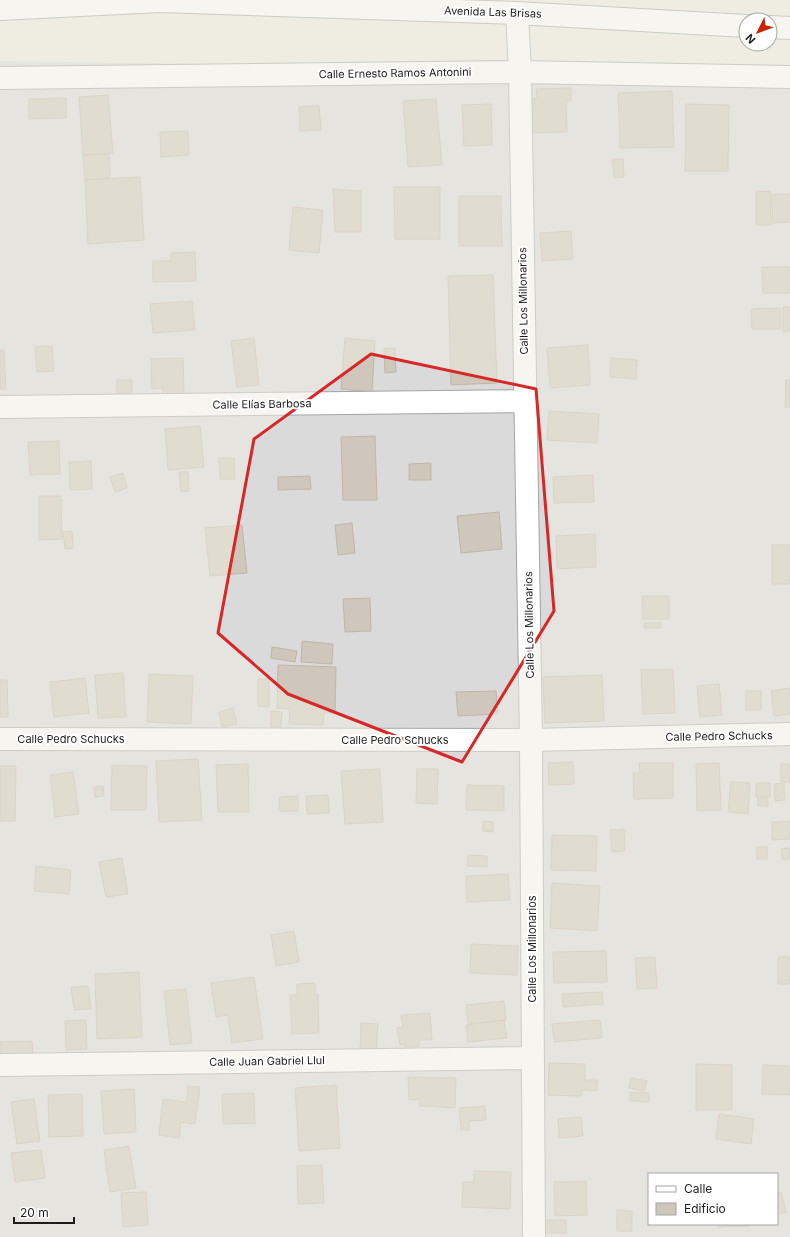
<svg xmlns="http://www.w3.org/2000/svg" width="790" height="1237" font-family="Inter,sans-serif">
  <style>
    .residential { fill: #dbdada; fill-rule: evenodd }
    .building { fill: #cfc7bb; stroke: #c2b6a3 }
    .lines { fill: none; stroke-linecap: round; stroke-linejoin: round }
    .minor-casing { stroke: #a4a4a4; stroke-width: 24 }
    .minor { stroke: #fff; stroke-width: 22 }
    .marked { fill: none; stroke: #d62828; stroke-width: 3; stroke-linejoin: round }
    .labels { text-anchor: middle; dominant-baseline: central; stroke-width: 4; stroke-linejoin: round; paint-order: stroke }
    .street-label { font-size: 11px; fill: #1d1d1d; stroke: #fff }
  </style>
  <rect width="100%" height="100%" fill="#efede2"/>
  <path class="residential" d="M0,61L790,73V1237H0ZM649,1174H777V1224H649Z"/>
  <path class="building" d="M571,88V101H566L567,132L531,133L530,99L537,98L536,89Z
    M672,91L674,147L620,148L618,93Z
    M108,95L113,153L83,155L79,97Z
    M66,98V118L29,119V99Z
    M436,99L442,165L408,167L403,101Z
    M491,104L492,145L464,146L462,105Z
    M686,104L729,105L728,171H685Z
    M319,106L321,130L300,131L299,107Z
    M188,131L189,155L161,157L160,132Z
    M109,154L110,178L85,180L83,155Z
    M623,159L624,177L614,178L612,160Z
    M140,177L144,240L88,244L85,180Z
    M394,187H440V239H395Z
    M333,189L361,191V232H335Z
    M770,191L771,225H756V192Z
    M790,194V222L773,223L771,195Z
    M459,196H501L502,246H459Z
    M293,207L323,210L319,253L289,250Z
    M571,231L573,259L542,261L540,233Z
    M195,252L196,281L153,282V261H171V253Z
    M762,267H790V293H763Z
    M493,275L497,383L451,385L448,276Z
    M192,301L195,330L153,333L150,304Z
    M783,307H790V331H783Z
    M780,308L781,329H752L751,309Z
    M254,338L259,385L237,387L231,341Z
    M345,338L375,341L372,392L341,389Z
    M588,345L590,385L550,388L547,348Z
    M52,346L54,371L37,372L35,347Z
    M395,348L396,372L385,373L384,349Z
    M0,350H4L6,389H0Z
    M183,358L184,396L163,397V388L152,389L151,359Z
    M611,358L637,360L636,379L610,377Z
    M117,380H132V395L117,396Z
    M786,380H790V407H785Z
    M549,411L599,414L597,443L547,440Z
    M200,426L204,467L168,470L165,429Z
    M375,436L377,500H343L341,437Z
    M59,441L60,474L30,475L28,442Z
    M219,458H234L235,479H220Z
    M91,461L92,489L70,490L69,462Z
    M431,463V480H409V464Z
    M179,472H188L189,491L181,492Z
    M123,473L127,488L115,492L110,477Z
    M593,475L594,502L554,503L553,477Z
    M310,476L311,489L278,490V477Z
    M39,496H61L62,539L39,540Z
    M499,512L502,549L461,553L457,516Z
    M352,523L355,553L338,555L335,525Z
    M242,525L247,573L210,576L205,528Z
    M72,531L73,548L65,549L63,532Z
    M595,534L596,567L557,569L556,536Z
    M772,545H790V584H772Z
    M642,596H669V619H643Z
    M370,598L371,631L345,632L343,599Z
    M644,623H661V628H644Z
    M302,641L333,644L332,664L301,662Z
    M272,647L297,651L295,662L271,658Z
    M278,665L336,667L335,713H324L323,725L289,724L290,709L277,708Z
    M673,669L675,713L643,714L641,670Z
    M123,673L126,717L98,718L95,675Z
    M149,674L193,676L191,724L147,722Z
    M602,675L604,721L545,723L543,677Z
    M85,678L89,713L54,717L50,682Z
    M258,679H269V707L258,706Z
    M0,680H7L8,717H0Z
    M719,684L722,715L700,717L697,686Z
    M790,688V714L774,716L771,691Z
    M496,691L498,714L458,716L456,692Z
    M746,691H761V710H746Z
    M233,708L237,724L222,727L219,712Z
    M271,711L282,712L281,727H271Z
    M198,759L202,820L159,822L156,761Z
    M573,762L574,784L549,785L548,763Z
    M639,763H673V798L634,799L633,773H640Z
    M719,763L721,810L697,811L696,764Z
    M248,764L249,812H218L216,765Z
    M781,764H790V782H781Z
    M112,765L147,766L146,810H111Z
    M0,766H16L15,821H0Z
    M380,769L383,822L345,824L341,771Z
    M417,769H438L437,804L416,803Z
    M73,772L79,814L55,817L50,775Z
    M731,782L750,783L748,814L728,812Z
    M756,783H770V797H756Z
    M784,783L785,800L775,801L774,784Z
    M467,785L504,786V811L466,810Z
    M103,786L104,796L95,797L94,787Z
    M328,795L329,813L307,814L306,796Z
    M298,796V811H280L279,797Z
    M758,798H768V806H758Z
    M483,821L493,822V832L483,831Z
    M790,821V839L772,840V822Z
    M624,829L625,851L612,852L610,830Z
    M552,835L597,836L596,871L551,870Z
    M757,847H767V859H757Z
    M790,848V859H782L781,849Z
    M468,855L487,856V867L467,866Z
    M122,858L128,894L106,897L99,862Z
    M36,866L71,870L69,894L34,891Z
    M508,874L510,900L467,902L466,876Z
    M552,883L600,886L597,931L550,928Z
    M294,931L299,962L276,966L271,935Z
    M471,944L518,946L517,975L470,973Z
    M606,951L607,982L554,983L553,952Z
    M655,957L657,988L637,989L635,958Z
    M778,957H790V984H778Z
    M139,972L142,1037L97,1039L95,974Z
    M254,977L263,1039L232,1043L228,1015L216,1017L211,983Z
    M315,983V994H318L319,1033L292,1034L290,995H297V984Z
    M88,986L91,1009L74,1010L71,987Z
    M186,989L192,1043L170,1045L164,991Z
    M602,992L603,1004L563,1007L562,994Z
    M504,1001L506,1020L468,1024L466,1005Z
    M430,1013L432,1040H421L419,1042V1046L405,1047L404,1044L400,1045L397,1028L403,1027L401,1015Z
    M86,1020L87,1049L66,1050L65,1021Z
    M504,1020L507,1038L468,1042L466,1025Z
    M600,1020L602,1038L554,1042L552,1024Z
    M361,1023L378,1024L376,1053L360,1052Z
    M32,1041L33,1060H0V1042Z
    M549,1063L585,1064V1080H597V1091L582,1090L581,1096L548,1095Z
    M696,1064L732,1065V1110H696Z
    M763,1065L790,1066V1095L762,1094Z
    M408,1077L456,1078L455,1108L420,1106V1099L409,1100Z
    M631,1078L647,1081L644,1091L629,1088Z
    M336,1085L340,1148L299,1151L295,1088Z
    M188,1086L200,1087L195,1124L181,1122L179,1138L159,1135L163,1099L187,1102Z
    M134,1089L136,1132L104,1134L101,1091Z
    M630,1092L649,1093V1102L630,1101Z
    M254,1093L255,1123L223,1124L222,1094Z
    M82,1094L83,1136L49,1137L48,1095Z
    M34,1099L40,1141L17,1144L11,1102Z
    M485,1106L486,1120L469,1121V1130H461L459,1108Z
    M719,1114L754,1119L751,1144L716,1139Z
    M581,1117L583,1136L559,1138L558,1119Z
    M129,1146L136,1188L110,1192L104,1150Z
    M41,1150L45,1178L15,1182L11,1153Z
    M322,1165L324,1203L298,1204L297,1166Z
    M474,1171L511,1172L510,1209L462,1207L463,1182H474Z
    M586,1181L587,1215L555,1216L554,1182Z
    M146,1192L148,1225L123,1227L121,1193Z
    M781,1192L786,1212L777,1214V1193Z
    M617,1210L632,1211V1231H617Z
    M545,1220H566V1233H545Z
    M718,1224H750V1226L718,1227Z"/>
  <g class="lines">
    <defs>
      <path id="minor" d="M0,9L161,1L517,13L746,26
        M517,13L520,72L531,740L534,1237
        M770,27L790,28
        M0,78L520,72L790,77
        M0,407L525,401
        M0,739L531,740L790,734
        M0,1065L533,1058"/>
    </defs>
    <use href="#minor" class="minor-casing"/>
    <use href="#minor" class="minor"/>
  </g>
  <path d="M0 0H790V1237H0ZM371,354L536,389L554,611L462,762L288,694L218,633L254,439Z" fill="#efede2" fill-opacity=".55" fill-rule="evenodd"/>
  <path class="marked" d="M371,354L536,389L554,611L462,762L288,694L218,633L254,439Z"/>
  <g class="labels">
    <g class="street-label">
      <text transform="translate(493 12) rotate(2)">Avenida Las Brisas</text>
      <text transform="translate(395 73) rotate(-1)">Calle Ernesto Ramos Antonini</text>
      <text transform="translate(523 301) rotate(-91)">Calle Los Millonarios</text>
      <text transform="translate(262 404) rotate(-1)">Calle Elías Barbosa</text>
      <text transform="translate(529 625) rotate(-91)">Calle Los Millonarios</text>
      <text transform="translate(719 736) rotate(-1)">Calle Pedro Schucks</text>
      <text x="71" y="739">Calle Pedro Schucks</text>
      <text x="395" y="740">Calle Pedro Schucks</text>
      <text transform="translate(532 949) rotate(-90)">Calle Los Millonarios</text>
      <text transform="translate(267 1061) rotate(-1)">Calle Juan Gabriel Llul</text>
    </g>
  </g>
  <rect x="648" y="1173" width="130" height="52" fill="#ffffff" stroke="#a5a5a5"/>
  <rect x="656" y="1186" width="20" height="6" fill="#ffffff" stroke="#a5a5a5"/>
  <text x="684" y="1193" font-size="12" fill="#1d1d1d">Calle</text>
  <rect x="656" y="1203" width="20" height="12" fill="#cfc7bb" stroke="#a5a5a5"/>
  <text x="684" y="1213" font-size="12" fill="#1d1d1d">Edificio</text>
  <g transform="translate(758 32) rotate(228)"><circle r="19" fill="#ffffff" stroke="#a5a5a5"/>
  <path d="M0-3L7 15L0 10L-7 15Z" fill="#ca2200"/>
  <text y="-6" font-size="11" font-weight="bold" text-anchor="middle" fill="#1d1d1d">N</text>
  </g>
  <path d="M14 1217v6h60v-6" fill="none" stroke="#1d1d1d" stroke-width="2"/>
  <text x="20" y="1217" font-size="12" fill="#1d1d1d" stroke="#ffffff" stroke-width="3" paint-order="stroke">20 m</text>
</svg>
